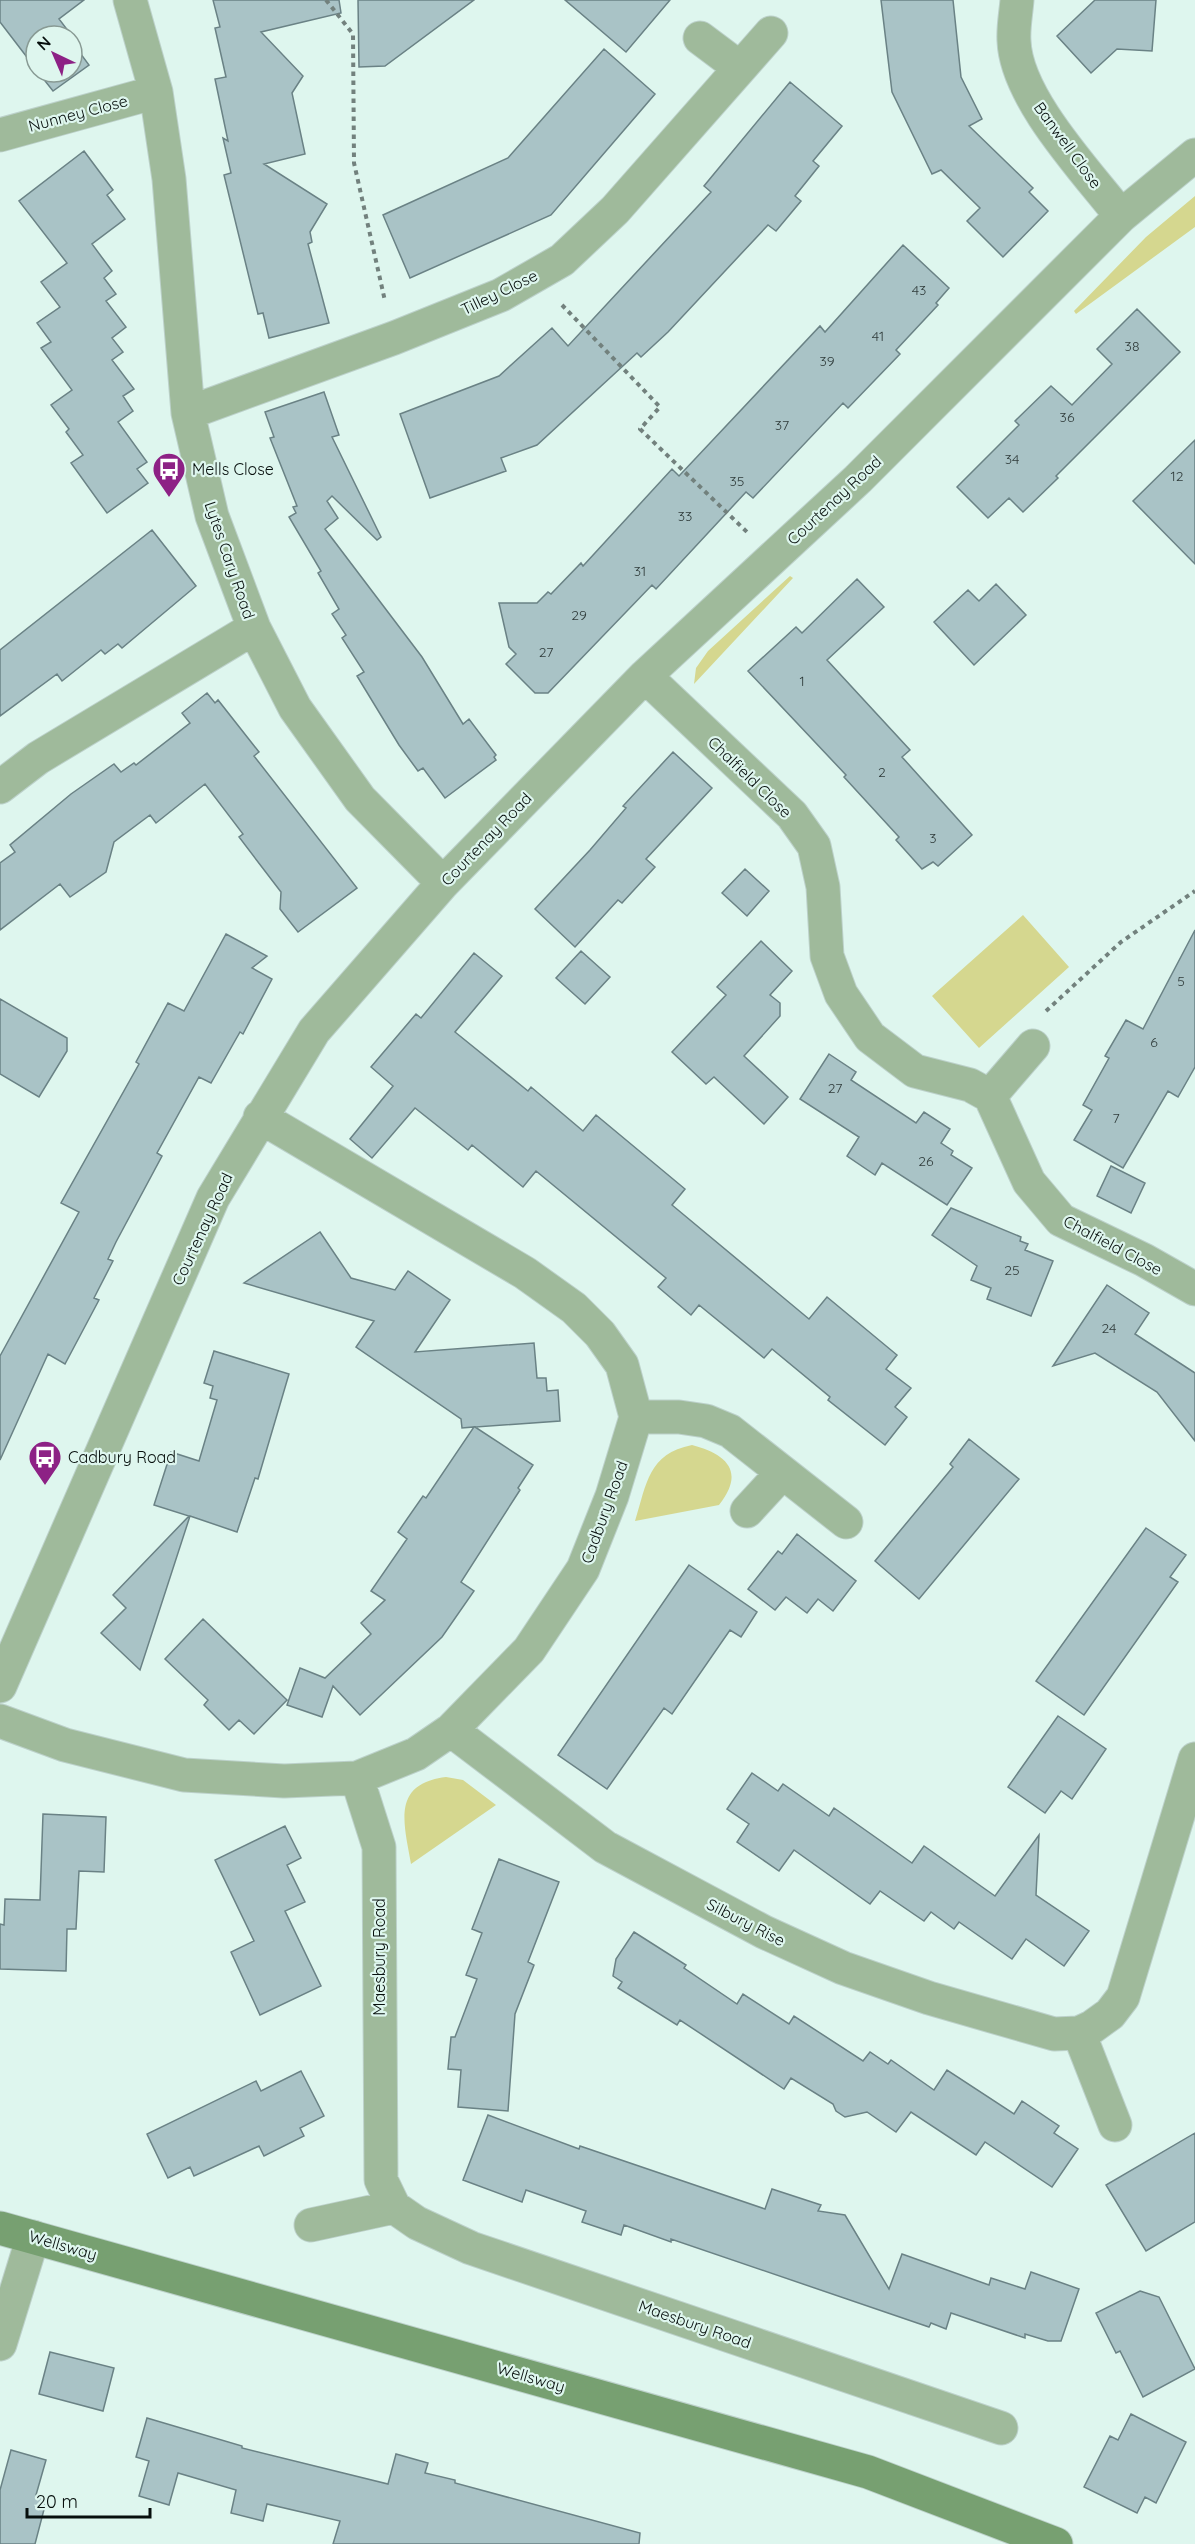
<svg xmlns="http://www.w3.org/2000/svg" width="1195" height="2544" font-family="Quicksand,sans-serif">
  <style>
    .green { fill: #d5d78f }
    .building { fill: #a9c3c6; stroke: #6a8285; stroke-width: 1.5 }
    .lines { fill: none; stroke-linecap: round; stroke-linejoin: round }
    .minor-casing { stroke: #bcd1ca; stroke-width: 35 }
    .secondary-casing { stroke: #bcd1ca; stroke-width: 35 }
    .path { stroke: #72817d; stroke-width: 4; stroke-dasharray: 4.5 4.5; stroke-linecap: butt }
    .minor { stroke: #9fba9b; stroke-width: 33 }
    .secondary { stroke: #77a071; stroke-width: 33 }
    .labels { text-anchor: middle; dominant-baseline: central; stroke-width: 4.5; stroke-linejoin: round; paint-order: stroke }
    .number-label { font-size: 14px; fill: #303c3b }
    .street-label { font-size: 16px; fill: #070f0d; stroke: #def6ee }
    .poi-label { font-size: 16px; fill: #070f0d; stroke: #def6ee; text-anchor: start }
  </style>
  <rect width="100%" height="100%" fill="#def6ee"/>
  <path class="green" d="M1195,196V227L1076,314L1074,311L1146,237Z
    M790,576L793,578L694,684L696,668L708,651Z
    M1023,915L1069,967L979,1048L932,996Z
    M692,1445C726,1454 746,1471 719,1505L635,1521C647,1483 648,1454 692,1445Z
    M446,1777L463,1780L496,1805L411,1864C404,1823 391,1784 446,1777Z"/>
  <path class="building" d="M0,0H84L59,19L72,36H36V69L0,22Z
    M213,0H339L341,13L261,32L303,76L292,93L305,154L264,164L327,204L310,232L312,242L308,244L329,323L269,338L263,313L258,314L224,175L231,173L223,138L228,141L215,79L226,77L215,28L220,27Z
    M358,0H474L385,66L359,67Z
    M565,0H670L626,52Z
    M881,0H953L961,77L982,119L969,126L1033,188L1029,192L1048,211L1003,257L967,221L980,208L941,170L932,174L892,92Z
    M1095,0H1156L1152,51L1117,49L1091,73L1057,36Z
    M72,42L89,65L53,91L38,72H72Z
    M604,49L655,94L551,215L410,278L383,215L508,158Z
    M790,82L842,126L813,161L819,166L795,196L801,201L776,231L768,225L668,332L641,357L637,353L537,445L501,458L506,471L430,498L400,414L499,376L552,328L568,346L711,192L704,186Z
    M84,151L113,190L107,195L125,219L92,244L112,271L104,278L116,294L106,301L126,327L112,338L123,352L112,360L134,389L123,396L133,411L118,422L147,462L137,469L148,483L107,513L71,463L83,455L66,432L69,429L51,405L72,390L41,348L51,342L37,323L60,307L41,282L67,263L19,201Z
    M903,245L949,288L936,303L938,305L896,350L900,354L848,408L843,403L753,498L746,492L656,589L652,585L548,693H535L506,664L516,654L509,647L499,603H537L548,592L551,594L581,563L583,566L672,469L679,476L820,326L825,332Z
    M1137,309L1180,352L1056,476L1058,478L1023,512L1009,498L988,518L957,487L1019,425L1015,421L1051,386L1072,405L1112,364L1097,349Z
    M324,392L339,435L332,437L381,537L377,540L332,496L327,501L338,518L325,529L422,657L463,724L469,719L496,755L494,757L496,760L445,798L423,768L418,771L399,745L357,676L364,672L342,638L346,635L332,614L339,609L318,573L321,571L289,517L296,513L293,507L297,506L270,438L274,437L265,412Z
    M1195,440V564L1133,501Z
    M152,530L196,586L122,648L118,644L105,654L101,650L62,681L57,674L0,716V650Z
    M857,579L884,607L827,660L910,750L902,757L972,835L938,866L933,862L922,869L896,840L899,837L844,777L846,775L748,671L796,627L802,633Z
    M996,584L1026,615L974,665L934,622L968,590L979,601Z
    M207,693L215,703L218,700L259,752L254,756L357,888L298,932L280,909L281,892L239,837L243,834L205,784L156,823L150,815L114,842L106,872L70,897L60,884L0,930V863L15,852L10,845L71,794L114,764L121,772L134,763L136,765L190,723L182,713Z
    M673,752L712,788L646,859L655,867L622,903L618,900L575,947L535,909L590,850L626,808L623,806Z
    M745,869L769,891L747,916L722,893Z
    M1195,930V1067L1178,1097L1168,1091L1123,1168L1074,1140L1092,1110L1083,1105L1109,1058L1105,1056L1126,1020L1143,1029Z
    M226,934L267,956L252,968L272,979L243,1034L240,1032L211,1083L199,1077L157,1153L162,1156L116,1242L108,1259L113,1261L94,1298L99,1300L65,1364L48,1354L0,1460V1356L79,1212L61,1203L139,1064L136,1062L168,1003L184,1011Z
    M761,941L792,971L770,995L780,1003V1016L744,1056L788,1097L764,1124L714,1077L706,1084L672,1052L726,995L717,987Z
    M581,951L610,977L585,1004L556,978Z
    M474,953L502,976L455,1032L528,1091L531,1087L583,1131L596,1115L685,1189L672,1205L809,1319L827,1297L897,1355L886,1369L911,1388L895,1407L907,1417L885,1445L828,1400L830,1397L772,1349L764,1358L699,1305L691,1315L658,1287L666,1278L536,1171L523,1187L472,1145L468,1150L415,1108L372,1158L350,1139L393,1086L371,1067L416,1014L421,1018Z
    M0,999L67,1038V1051L39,1097L0,1074Z
    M829,1054L856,1072L851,1080L916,1123L924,1112L950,1129L941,1143L953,1151L951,1155L972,1168L947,1205L882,1163L875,1175L847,1156L859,1137L800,1099Z
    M1111,1166L1145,1183L1131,1213L1097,1196Z
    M951,1208L1021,1237L1020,1241L1028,1244L1025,1250L1053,1261L1031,1316L987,1299L991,1288L971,1280L977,1266L932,1235Z
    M320,1232L351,1278L395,1290L408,1271L450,1300L415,1352L534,1343L537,1378H546L547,1391L558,1390L560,1421L475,1427L533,1465L518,1488L520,1490L461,1582L474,1591L442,1637L360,1715L333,1686L322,1717L287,1705L300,1668L325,1678L371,1634L361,1623L385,1600L371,1591L407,1539L398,1532L423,1496L426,1498L474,1427L462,1428L461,1419L356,1347L374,1321L244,1283Z
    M1107,1285L1149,1313L1135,1334L1195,1373V1441L1157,1392L1095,1353L1053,1366Z
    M214,1351L289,1374L258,1479L255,1478L237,1532L190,1516L140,1670L101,1633L126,1608L113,1595L189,1516L154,1505L171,1452L199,1461L217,1400L210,1398L213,1386L204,1383Z
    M969,1439L1019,1479L919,1599L875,1561L953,1467L950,1464Z
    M1146,1528L1186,1555L1170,1577L1178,1582L1084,1715L1036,1681Z
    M797,1534L856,1581L833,1611L818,1599L807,1613L786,1597L775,1610L748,1589L778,1551L782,1554Z
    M689,1565L757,1612L741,1637L730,1630L672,1714L664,1708L607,1789L558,1755Z
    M203,1619L287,1700L254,1734L239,1720L229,1730L204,1705L208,1700L165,1659Z
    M1058,1716L1106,1749L1072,1799L1061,1791L1045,1813L1008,1787Z
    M752,1773L778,1791L783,1784L829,1816L834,1808L912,1863L924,1846L995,1896L1039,1835L1036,1895L1089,1931L1064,1966L1026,1939L1012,1959L959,1922L954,1929L931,1912L924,1921L880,1891L870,1904L794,1850L779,1871L737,1842L749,1824L727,1809Z
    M43,1814L106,1817L104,1872L79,1871L76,1929H67L66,1971L0,1969V1924L4,1925L5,1899L40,1900Z
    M285,1826L301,1858L287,1865L305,1902L285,1911L321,1986L260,2015L231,1952L254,1941L215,1860Z
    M499,1859L559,1882L528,1962L534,1965L515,2014L508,2111L458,2107L461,2070L448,2069L451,2037H455L477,1979L466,1975L482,1933L472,1929Z
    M634,1932L686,1965L684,1968L737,2004L743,1994L789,2024L794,2016L863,2061L870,2052L888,2064L891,2060L934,2090L947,2070L1014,2114L1022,2101L1059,2126L1054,2133L1078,2149L1052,2187L985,2142L976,2155L911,2112L896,2132L867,2112L845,2117L836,2111L833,2104L791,2078L784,2089L680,2020L677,2025L618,1988L622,1982L613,1976L616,1959Z
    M301,2071L324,2116L300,2128L304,2136L264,2156L259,2146L194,2176L190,2167L168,2178L147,2134L256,2081L261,2091Z
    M488,2115L579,2149L580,2146L765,2209L772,2189L821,2205L818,2211L845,2215L889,2289L902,2254L989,2285L991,2278L1025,2289L1031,2272L1079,2289L1061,2341H1048L1025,2334V2338L951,2313L946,2329L931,2323L929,2327L671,2239V2242L624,2225L621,2235L582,2222L586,2211L526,2190L522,2202L463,2180Z
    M1195,2133V2222L1146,2251L1106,2185Z
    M1140,2291L1159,2297L1195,2369L1143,2397L1120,2351L1116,2353L1096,2313Z
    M50,2352L114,2368L103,2411L39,2394Z
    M1131,2414L1186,2442L1156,2503L1145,2497L1137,2513L1084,2487L1110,2436L1118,2440Z
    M147,2418L242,2446V2448L388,2484L396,2454L428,2463L425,2473L455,2480V2483L640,2533L639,2544H333L340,2521L267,2504L263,2521L231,2513L236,2490L178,2473L169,2505L139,2496L149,2461L136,2457Z
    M11,2450L46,2460L36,2495L47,2498L35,2544H0V2490Z"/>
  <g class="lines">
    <defs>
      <path id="minor" d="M130,0L156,92L169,179L188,413L212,516L254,628L295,708L360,799L443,883
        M1017,0C1016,13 1013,28 1014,41C1016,98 1087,172 1121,216
        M700,38L740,68
        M0,135L156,92
        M188,413L394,338L501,295L562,260L615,210L771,33
        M645,676L792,815L814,846L823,887L827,956L841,994L870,1037L915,1071L970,1085L990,1096L1029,1182L1061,1220L1144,1260L1195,1289
        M0,787L38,758L254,628
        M990,1096L1033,1046
        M636,1417H679L706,1421L730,1431L846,1522
        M747,1511L782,1473
        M0,1686L213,1198L314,1031L443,883L645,676L858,479L1121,216L1195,155
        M0,1721L65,1745L184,1775L284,1781L357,1778L416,1754L451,1730L529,1650L583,1569L612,1496L636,1417L622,1365L600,1334L574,1308L525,1273L260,1117
        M451,1730L605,1847L764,1932L843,1968L929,1998L1054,2034L1079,2033L1092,2027L1110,2014L1123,1997L1195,1759
        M357,1778L379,1847L381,2180L394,2207L417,2223L471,2248L1001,2428
        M1079,2033L1115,2125
        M311,2225L394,2207
        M0,2344L33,2237"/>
      <path id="secondary" d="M0,2228L868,2472L1056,2544"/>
    </defs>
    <use href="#minor" class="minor-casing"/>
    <use href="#secondary" class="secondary-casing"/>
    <path class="path" d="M326,0L353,34L354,163L385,301
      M562,305L660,407L640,429L747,532
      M1046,1011L1121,942L1195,891"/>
    <use href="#minor" class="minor"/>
    <use href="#secondary" class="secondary"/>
  </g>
  <defs>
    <symbol id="bus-pin" viewBox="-11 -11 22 30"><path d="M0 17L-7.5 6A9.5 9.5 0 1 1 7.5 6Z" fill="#8d2185" stroke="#def6ee"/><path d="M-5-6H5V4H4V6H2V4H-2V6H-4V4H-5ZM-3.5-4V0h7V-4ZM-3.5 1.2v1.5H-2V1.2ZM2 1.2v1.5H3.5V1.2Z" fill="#fff"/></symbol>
  </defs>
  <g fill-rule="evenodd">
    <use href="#bus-pin" x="150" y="450" width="38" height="52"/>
    <use href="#bus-pin" x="26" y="1438" width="38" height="52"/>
  </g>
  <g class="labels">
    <g class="number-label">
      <text x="919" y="290">43</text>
      <text x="878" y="336">41</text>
      <text x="1132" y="346">38</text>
      <text x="827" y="361">39</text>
      <text x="1067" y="417">36</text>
      <text x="782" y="425">37</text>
      <text x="1012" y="459">34</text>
      <text x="1177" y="476">12</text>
      <text x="737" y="481">35</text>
      <text x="685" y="516">33</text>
      <text x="640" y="571">31</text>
      <text x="579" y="615">29</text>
      <text x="546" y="652">27</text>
      <text x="802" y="681">1</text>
      <text x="882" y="772">2</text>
      <text x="933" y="838">3</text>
      <text x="1181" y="981">5</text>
      <text x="1154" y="1042">6</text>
      <text x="835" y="1088">27</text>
      <text x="1116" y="1118">7</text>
      <text x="926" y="1161">26</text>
      <text x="1012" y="1270">25</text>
      <text x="1109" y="1328">24</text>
    </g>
    <g class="street-label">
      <text transform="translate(78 113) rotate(-15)">Nunney Close</text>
      <text transform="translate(1068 145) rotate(54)">Banwell Close</text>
      <text transform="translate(499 292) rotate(-26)">Tilley Close</text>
      <text transform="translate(834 500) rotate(-43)">Courtenay Road</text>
      <text transform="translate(230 560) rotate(71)">Lytes Cary Road</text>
      <text transform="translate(750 777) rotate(44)">Chalfield Close</text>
      <text transform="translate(486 839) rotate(-46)">Courtenay Road</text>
      <text transform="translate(202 1229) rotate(-65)">Courtenay Road</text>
      <text transform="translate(1113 1245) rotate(28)">Chalfield Close</text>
      <text transform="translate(604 1512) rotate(-70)">Cadbury Road</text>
      <text transform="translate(746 1922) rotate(27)">Silbury Rise</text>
      <text transform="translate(379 1957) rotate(-90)">Maesbury Road</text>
      <text transform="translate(63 2245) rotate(16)">Wellsway</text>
      <text transform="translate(695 2324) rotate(19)">Maesbury Road</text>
      <text transform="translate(531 2377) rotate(16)">Wellsway</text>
    </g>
    <g class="poi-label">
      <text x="192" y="469">Mells Close</text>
      <text x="68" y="1457">Cadbury Road</text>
    </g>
  </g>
  <g transform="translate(54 54) rotate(316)"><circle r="28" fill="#def6ee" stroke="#889a94" stroke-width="1.5"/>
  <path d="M0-4.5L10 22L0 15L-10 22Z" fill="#8d2185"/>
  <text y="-9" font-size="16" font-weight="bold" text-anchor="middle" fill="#070f0d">N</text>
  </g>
  <path d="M27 2508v9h123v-9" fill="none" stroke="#070f0d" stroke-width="3"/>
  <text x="36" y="2508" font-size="18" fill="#070f0d" stroke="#def6ee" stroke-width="4.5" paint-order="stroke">20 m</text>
</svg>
